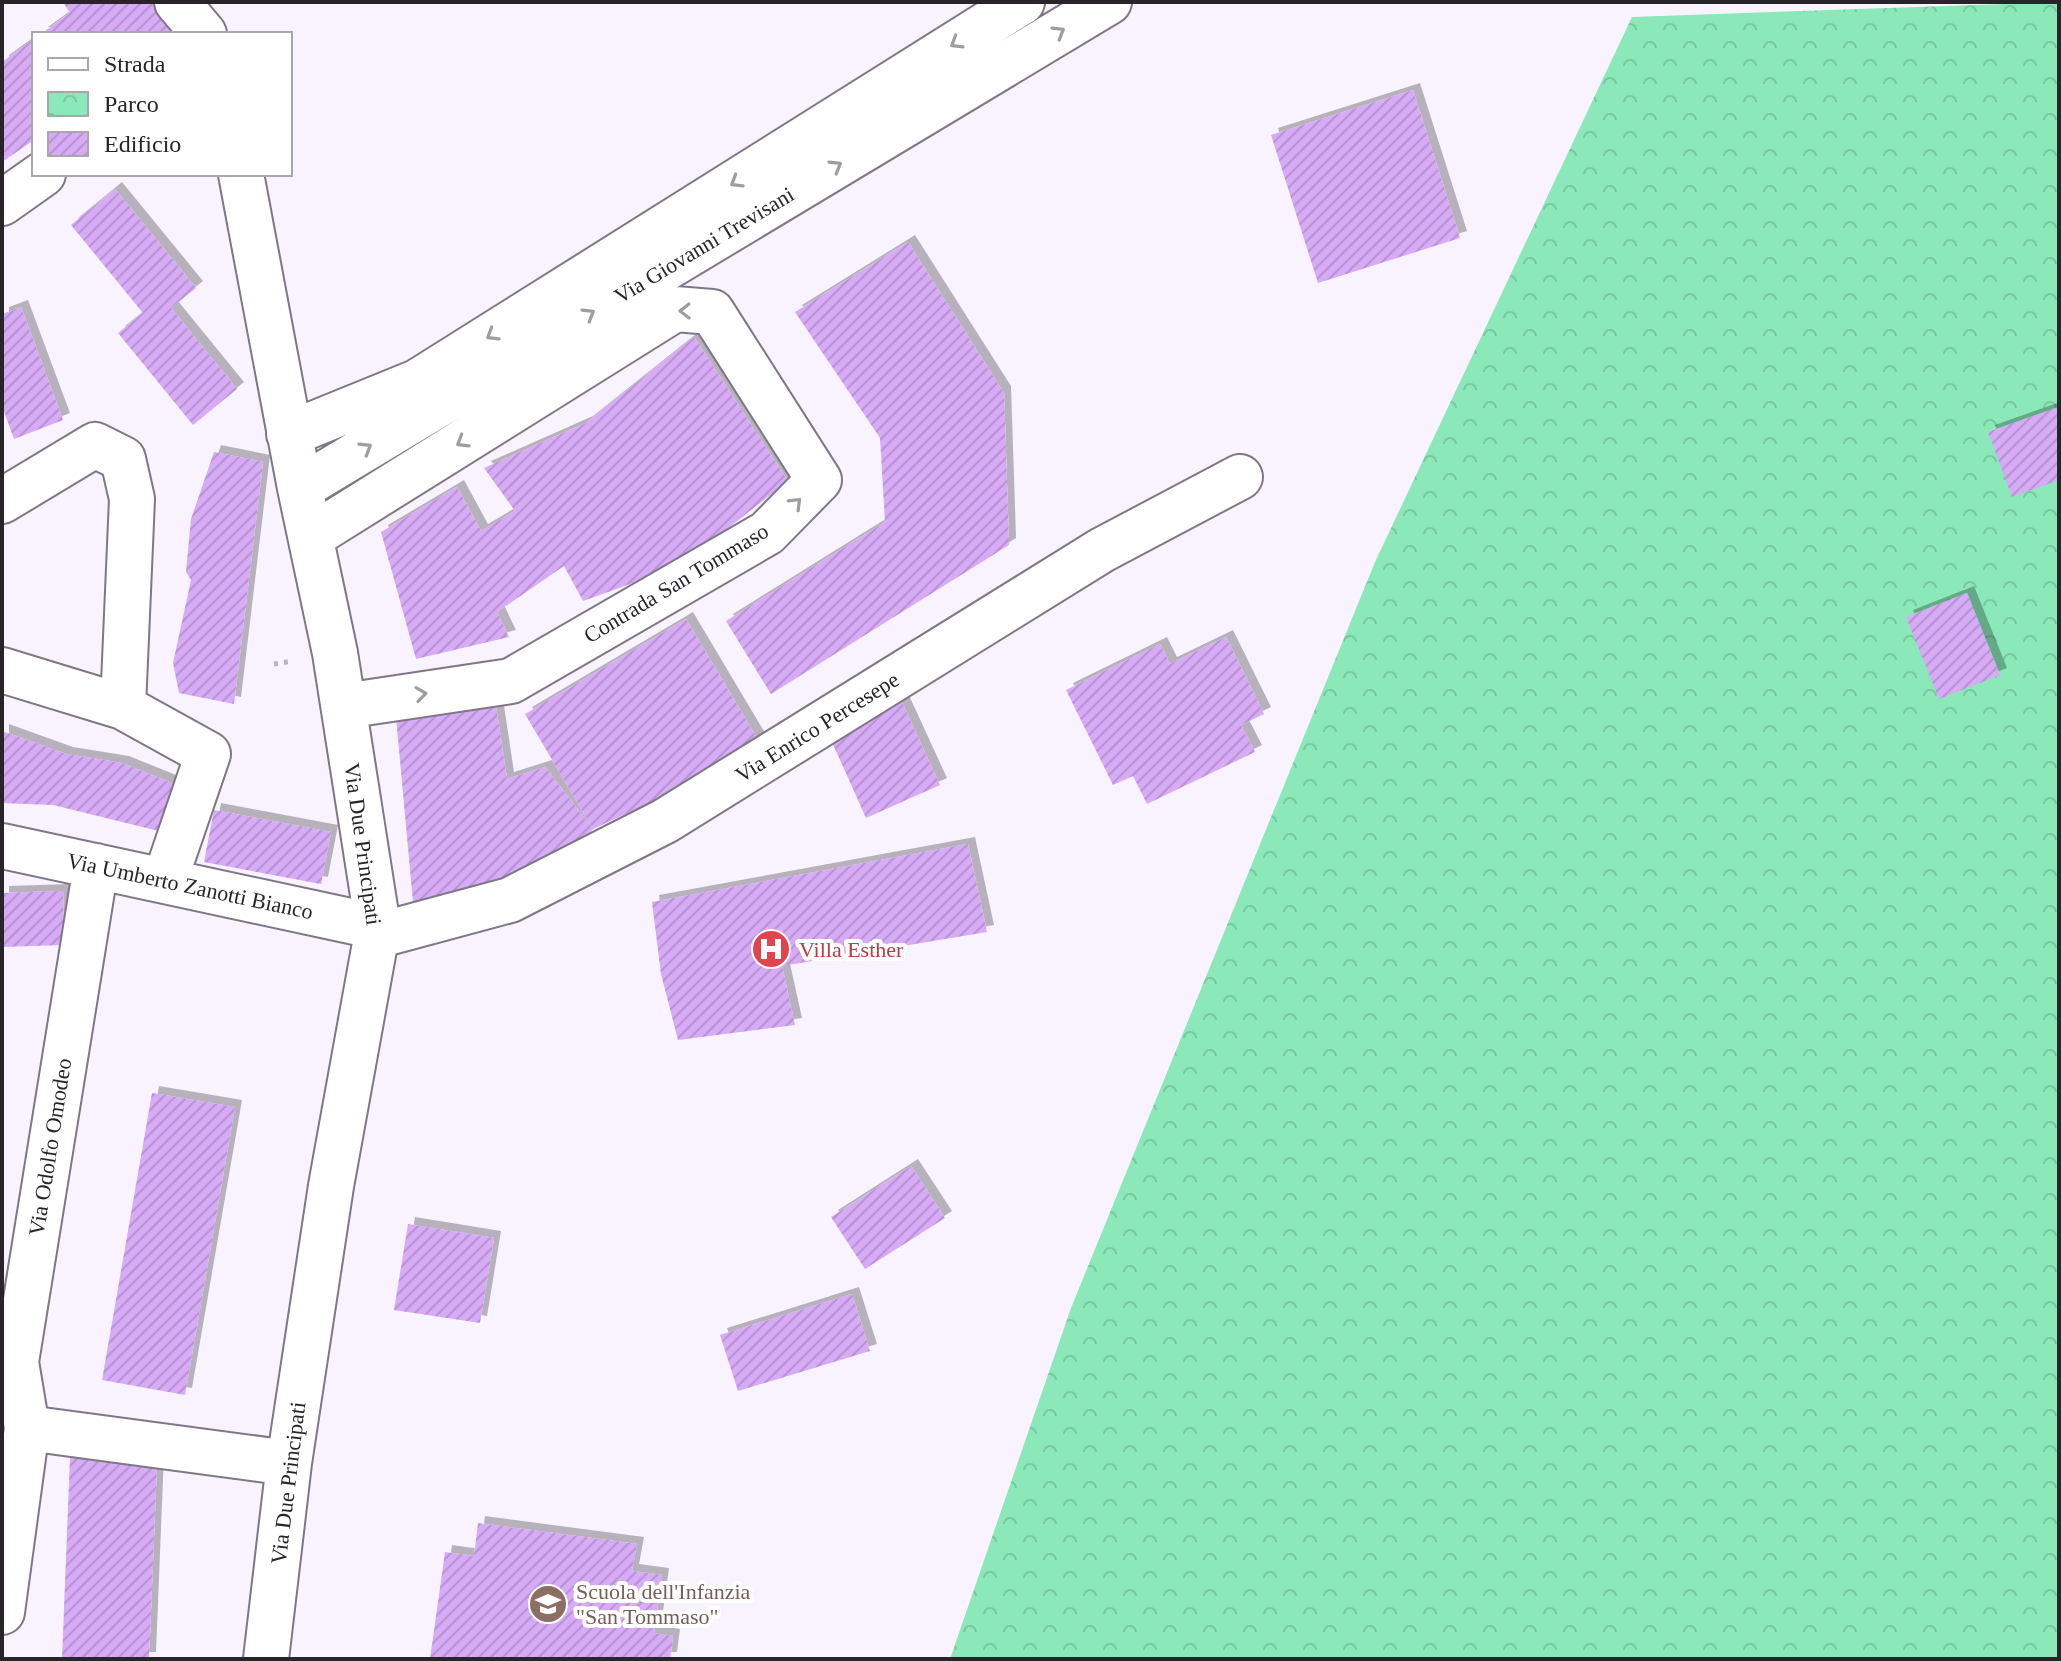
<svg xmlns="http://www.w3.org/2000/svg" width="2061" height="1661" font-family="'Times New Roman',serif">
  <style>
    .park { fill: url(#park-crowns) }
    .building { fill: url(#building-hatch); filter: url(#shadow) }
    .lines { fill: none; stroke-linecap: round; stroke-linejoin: round }
    .minor-casing { stroke: #7f7785; stroke-width: 48 }
    .path { stroke: #bab4bf; stroke-width: 5; stroke-dasharray: 4 6; stroke-linecap: butt }
    .minor { stroke: #fff; stroke-width: 44 }
    .oneway { stroke: #9e9c9f }
    .labels { text-anchor: middle; dominant-baseline: central; stroke-width: 8; stroke-linejoin: round; paint-order: stroke }
    .street-label { font-size: 22px; fill: #28242a; stroke: #fff }
    .health-label { font-size: 22px; fill: #be3a42; stroke: #fff; text-anchor: start }
    .education-label { font-size: 22px; fill: #785e54; stroke: #fff; text-anchor: start }
  </style>
  <defs>
    <pattern id="park-crowns" width="20" height="18" patternUnits="userSpaceOnUse" patternTransform="scale(2)"><rect width="20" height="18" fill="#8ae8b9"/><path d="M2 6a3 3 0 1 1 6 0M12 15a3 3 0 1 1 6 0" fill="none" stroke="#77c79f"/></pattern>
    <pattern id="building-hatch" width="6" height="6" patternUnits="userSpaceOnUse" patternTransform="scale(2)"><rect width="6" height="6" fill="#d7abf6"/><path d="M-1 1l2-2M0 6l6-6M5 7l2-2" fill="none" stroke="#b993d3"/></pattern>
    <filter id="shadow"><feDropShadow dx="7" dy="-7" stdDeviation="0" flood-color="#0004"/></filter>
  </defs>
  <rect width="100%" height="100%" fill="#f9f2ff"/>
  <path class="park" d="M2059,2V1659H950L1071,1308L1375,562L1632,17Z"/>
  <path class="building" d="M63,2H158L183,34H41L70,13Z
    M34,39V140L2,162V62Z
    M1413,90L1460,238L1318,283L1271,135Z
    M115,189L196,288L171,308L237,389L193,425L118,333L143,313L71,225Z
    M908,242L1004,393L1009,545L771,694L726,621L885,522L880,438L795,312Z
    M21,307L63,420L14,439L2,406V314Z
    M694,337L788,481L680,566L583,601L564,566L497,612L509,637L416,659L381,532L457,487L481,531L515,511L484,468L586,423Z
    M2059,407V480L2012,497L1988,432Z
    M214,452L263,462L234,704L179,693L173,663L191,580L186,572L191,519Z
    M1967,593L2000,675L1939,699L1906,617Z
    M686,619L764,750L593,829L553,869L477,898L413,902L395,706H496L507,779L545,767L593,829L525,714Z
    M1226,637L1264,714L1241,725L1255,752L1147,804L1133,776L1113,785L1066,690L1160,644L1170,664Z
    M900,698L940,785L866,818L827,731Z
    M2,731L66,754L122,763L179,786L163,832L53,805L2,803Z
    M214,810L331,832L321,884L204,862Z
    M968,844L987,932L782,966L795,1025L678,1040L661,974L652,902Z
    M63,891L64,945L2,947V893Z
    M152,1093L235,1107L185,1395L102,1380Z
    M911,1166L945,1218L865,1269L831,1217Z
    M408,1224L494,1238L480,1323L394,1310Z
    M852,1294L870,1351L738,1391L720,1335Z
    M70,1458L157,1462L149,1659H62Z
    M478,1523L637,1544L632,1571L662,1575L654,1633L673,1636L670,1659H430L445,1552L474,1556Z"/>
  <g class="lines">
    <defs>
      <path id="minor" d="M177,2L204,34
        M241,174L300,488L335,653L378,927L331,1186L289,1463L266,1659
        M2,203L43,174
        M289,434L417,382L1022,2
        M300,488L1109,2
        M2,501L95,445L123,459L132,499L123,707L2,670
        M312,536L675,309L712,312L819,480L767,533L511,681L344,706
        M123,707L208,754L165,880
        M2,846L378,927
        M376,936L510,900L665,821L1102,550L1240,477
        M27,1428L289,1463
        M2,1612L27,1428L16,1362L96,866"/>
    </defs>
    <use href="#minor" class="minor-casing"/>
    <path class="path" d="M274,664L293,661"/>
    <use href="#minor" class="minor"/>
  </g>
  <defs><path id="oneway-chevron" d="M-2-3.5L2.5 0L-2 3.5" fill="none" stroke-width="1.6" stroke-linecap="round" stroke-linejoin="round" transform="scale(2)"/></defs>
  <g class="oneway">
    <use href="#oneway-chevron" transform="translate(1059 32) rotate(-31)"/>
    <use href="#oneway-chevron" transform="translate(956 43) rotate(148)"/>
    <use href="#oneway-chevron" transform="translate(836 166) rotate(-31)"/>
    <use href="#oneway-chevron" transform="translate(736 182) rotate(148)"/>
    <use href="#oneway-chevron" transform="translate(685 311) rotate(179)"/>
    <use href="#oneway-chevron" transform="translate(589 314) rotate(-31)"/>
    <use href="#oneway-chevron" transform="translate(492 335) rotate(148)"/>
    <use href="#oneway-chevron" transform="translate(462 442) rotate(148)"/>
    <use href="#oneway-chevron" transform="translate(366 448) rotate(-31)"/>
    <use href="#oneway-chevron" transform="translate(796 503) rotate(-45)"/>
    <use href="#oneway-chevron" transform="translate(421 694) rotate(-8)"/>
  </g>
  <defs>
    <symbol id="hospital-disc" viewBox="-11 -11 22 22"><circle r="9.5" fill="#e0444e" stroke="#fff"/><path d="M-5-5h3v3.5h4V-5h3V5h-3V1.5h-4V5h-3Z" fill="#fff"/></symbol>
    <symbol id="school-disc" viewBox="-11 -11 22 22"><circle r="9.5" fill="#8d6e63" stroke="#fff"/><path d="M0-5L7-2L0 1L-7-2ZM-4 1L0 2.5L4 1V4Q0 6-4 4Z" fill="#fff"/></symbol>
  </defs>
  <g fill-rule="evenodd">
    <use href="#hospital-disc" x="749" y="927" width="44" height="44"/>
    <use href="#school-disc" x="526" y="1582" width="44" height="44"/>
  </g>
  <g class="labels">
    <g class="street-label">
      <text transform="translate(704 245) rotate(-31)">Via Giovanni Trevisani</text>
      <text transform="translate(676 583) rotate(-31)">Contrada San Tommaso</text>
      <text transform="translate(817 727) rotate(-32)">Via Enrico Percesepe</text>
      <text transform="translate(363 844) rotate(82)">Via Due Principati</text>
      <text transform="translate(190 886) rotate(12)">Via Umberto Zanotti Bianco</text>
      <text transform="translate(50 1147) rotate(-81)">Via Odolfo Omodeo</text>
      <text transform="translate(288 1483) rotate(-83)">Via Due Principati</text>
    </g>
    <g class="health-label">
      <text x="799" y="949">Villa Esther</text>
    </g>
    <g class="education-label">
      <text x="576" y="1591">Scuola dell'Infanzia<tspan x="576" dy="25">"San Tommaso"</tspan></text>
    </g>
  </g>
  <rect width="2061" height="1661" fill="none" stroke="#28242a" stroke-width="8"/>
  <rect x="32" y="32" width="260" height="144" fill="#ffffff" stroke="#a9a7aa" stroke-width="2"/>
  <rect x="48" y="58" width="40" height="12" fill="#ffffff" stroke="#a9a7aa" stroke-width="2"/>
  <text x="104" y="72" font-size="24" fill="#28242a">Strada</text>
  <rect x="48" y="92" width="40" height="24" fill="url(#park-crowns)" stroke="#a9a7aa" stroke-width="2"/>
  <text x="104" y="112" font-size="24" fill="#28242a">Parco</text>
  <rect x="48" y="132" width="40" height="24" fill="url(#building-hatch)" stroke="#a9a7aa" stroke-width="2"/>
  <text x="104" y="152" font-size="24" fill="#28242a">Edificio</text>
</svg>
